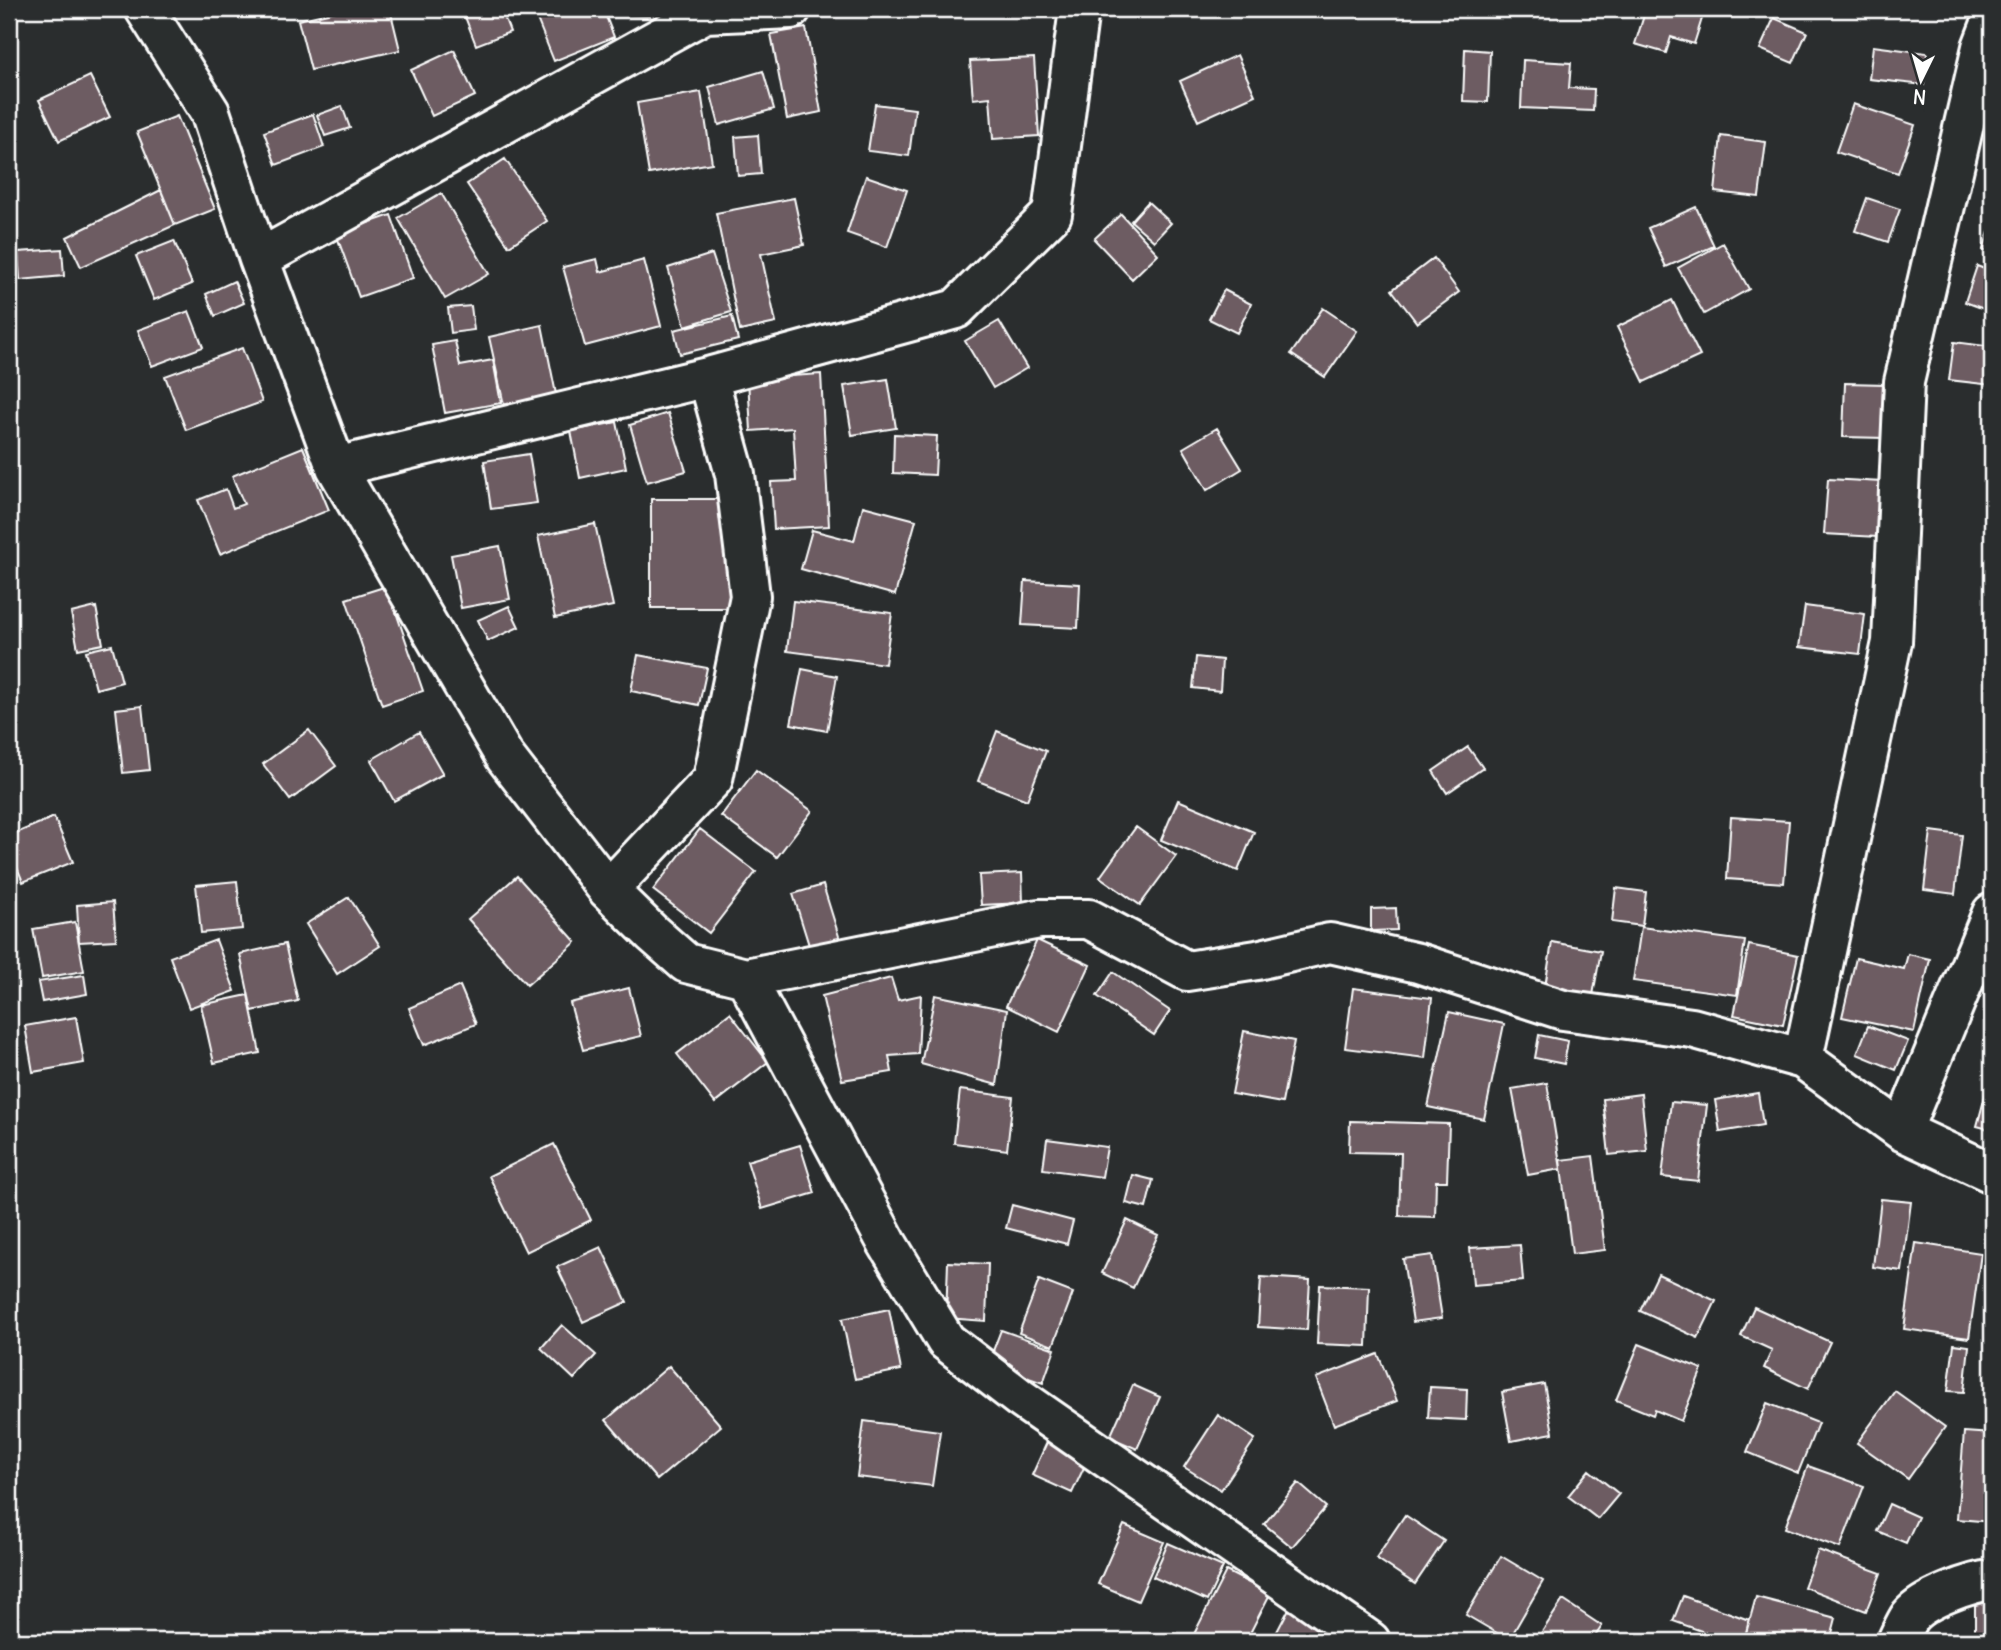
<svg xmlns="http://www.w3.org/2000/svg" width="2001" height="1650" font-family="Delius,sans-serif">
  <style>
    .building { fill: #6d5b62; stroke: #fff; stroke-width: 2 }
    .lines { fill: none; stroke-linecap: round; stroke-linejoin: round }
    .minor-casing { stroke: #fff; stroke-width: 44 }
    .minor { stroke: #2a2d2e; stroke-width: 38 }
  </style>
  <rect width="100%" height="100%" fill="#2a2d2e"/>
  <filter id="ink" filterUnits="userSpaceOnUse"><feTurbulence type="fractalNoise" baseFrequency=".0143" numOctaves="2"/><feDisplacementMap in="SourceGraphic" scale="14" xChannelSelector="R" yChannelSelector="G"/><feConvolveMatrix kernelMatrix="1 2 1 2 8 2 1 2 1" color-interpolation-filters="sRGB"/></filter>
  <g filter="url(#ink)">
    <path class="building" d="M345,9H390L400,50L311,70L298,20Z
      M462,9H501L510,32L476,45Z
      M533,9H603L614,37L554,61Z
      M609,9H650V16L609,15Z
      M1646,9H1705L1694,44L1671,37L1666,53L1635,44Z
      M1774,18L1807,32L1793,63L1760,49Z
      M806,28L821,112L787,119L771,34Z
      M1873,46L1927,53L1924,85L1869,79Z
      M1465,49L1490,51L1488,102L1463,101Z
      M454,50L475,96L432,116L411,70Z
      M1237,55L1255,95L1198,121L1180,81Z
      M1034,58L1039,136L993,139L990,97L973,99L970,61Z
      M1523,60L1571,63L1569,88L1594,89L1593,111L1521,108Z
      M763,71L774,109L719,125L709,87Z
      M90,76L110,117L59,141L39,100Z
      M701,92L712,163L649,174L637,103Z
      M875,104L915,109L909,156L868,151Z
      M1853,104L1915,125L1898,173L1836,152Z
      M342,106L350,128L325,136L317,115Z
      M313,114L324,147L276,165L264,132Z
      M177,116L215,209L175,225L137,132Z
      M758,135L761,174L738,176L735,137Z
      M1721,136L1766,142L1759,197L1715,192Z
      M505,159L547,221L509,246L467,184Z
      M866,176L907,190L887,247L847,233Z
      M161,190L175,225L81,267L67,237Z
      M441,193L489,274L445,299L398,218Z
      M794,198L804,245L761,254L776,323L740,331L716,213Z
      M1867,198L1900,209L1888,242L1855,231Z
      M1148,202L1171,223L1154,241L1131,221Z
      M1696,207L1714,246L1666,267L1648,228Z
      M1121,214L1158,254L1132,279L1094,239Z
      M391,215L413,278L359,297L336,234Z
      M1992,223V254L1983,250Z
      M174,241L192,284L154,300L136,256Z
      M1723,243L1749,289L1704,314L1678,268Z
      M62,249L64,276L20,280L18,252Z
      M712,254L731,312L685,326L668,268Z
      M1434,258L1459,292L1417,323L1392,290Z
      M597,259L600,272L644,260L661,326L585,346L563,267Z
      M1977,266L1992,272V312L1965,302Z
      M234,281L244,303L215,316L206,294Z
      M1224,290L1251,304L1237,333L1209,319Z
      M1672,300L1700,356L1644,382L1617,327Z
      M471,306L474,330L451,333L448,308Z
      M1323,308L1357,331L1325,377L1291,354Z
      M189,311L203,347L152,366L138,330Z
      M732,316L738,340L680,354L674,330Z
      M999,321L1027,368L993,388L965,341Z
      M542,325L556,394L504,405L489,337Z
      M455,341L460,366L493,360L501,403L445,413L432,345Z
      M1954,342L1992,347V385L1949,380Z
      M242,348L262,402L186,430L165,376Z
      M821,374L829,526L774,529L771,482L796,481L793,428L751,431L748,379Z
      M888,379L896,428L852,435L844,386Z
      M1845,383L1886,384L1885,438L1843,437Z
      M668,413L686,471L647,482L630,425Z
      M617,422L626,468L580,478L571,431Z
      M1217,428L1242,469L1207,490L1183,448Z
      M894,434L937,436L935,475L893,473Z
      M303,447L329,510L220,554L198,500L226,489L233,508L244,504L232,476Z
      M529,454L537,503L491,509L484,461Z
      M1828,479L1882,482L1878,537L1824,534Z
      M651,499H730L731,608H651Z
      M863,506L916,520L895,595L801,569L812,530L854,541Z
      M595,524L613,606L555,618L538,536Z
      M500,546L510,599L461,608L451,555Z
      M1025,581L1080,584L1078,628L1022,625Z
      M387,586L423,691L382,705L346,599Z
      M793,601L892,613L885,664L787,651Z
      M509,606L519,627L488,641L478,620Z
      M1805,606L1865,614L1860,654L1799,647Z
      M96,607L103,644L78,649L71,613Z
      M112,645L122,682L96,689L86,651Z
      M638,655L707,668L699,705L631,691Z
      M1196,657L1222,660L1220,691L1193,688Z
      M802,669L837,676L827,731L791,724Z
      M142,706L149,770L123,773L116,709Z
      M309,730L336,766L290,800L263,764Z
      M997,731L1046,751L1027,800L978,781Z
      M419,732L443,774L394,801L371,760Z
      M1468,747L1483,768L1447,793L1433,771Z
      M756,770L812,811L777,857L721,816Z
      M1178,800L1254,832L1238,871L1161,840Z
      M54,817L73,862L23,882L9,848V836Z
      M1731,817L1789,821L1784,883L1727,879Z
      M1136,827L1176,856L1140,905L1100,877Z
      M700,829L756,872L709,933L653,890Z
      M1931,831L1962,835L1955,894L1924,890Z
      M1022,873L1023,903L981,905L979,875Z
      M517,876L576,942L527,985L468,919Z
      M237,881L242,929L201,933L196,885Z
      M823,885L842,946L812,955L793,894Z
      M1616,888L1646,892L1642,926L1612,922Z
      M349,897L380,946L337,974L306,924Z
      M113,902L116,940L79,942L77,905Z
      M1396,908L1397,930L1371,931V909Z
      M75,922L84,971L42,978L33,929Z
      M1641,927L1745,941L1737,995L1633,981Z
      M216,940L235,991L189,1008L170,957Z
      M1037,940L1090,965L1059,1032L1006,1006Z
      M1552,942L1601,951L1593,995L1545,987Z
      M285,944L298,1001L252,1011L240,954Z
      M1749,945L1798,955L1783,1025L1734,1015Z
      M1908,954L1930,959L1914,1032L1842,1017L1856,958L1904,969Z
      M1992,964V1003L1988,1002Z
      M1113,972L1170,1011L1154,1035L1097,996Z
      M84,975L87,994L42,1002L38,982Z
      M891,978L898,1000L921,995L918,1054L889,1056L892,1072L842,1080L822,996Z
      M460,986L476,1024L424,1045L409,1008Z
      M629,988L641,1036L583,1050L570,1003Z
      M1353,988L1432,998L1425,1058L1345,1048Z
      M248,995L260,1053L214,1063L201,1005Z
      M935,995L1007,1010L997,1085L921,1064Z
      M1449,1012L1504,1024L1484,1119L1428,1107Z
      M730,1013L768,1062L715,1103L677,1054Z
      M76,1017L84,1063L33,1072L25,1026Z
      M1868,1026L1908,1041L1896,1070L1857,1054Z
      M1244,1031L1294,1041L1282,1103L1232,1094Z
      M1539,1035L1568,1041L1564,1064L1535,1058Z
      M1991,1074L1992,1075V1130L1977,1126Z
      M1547,1083L1561,1169L1528,1175L1512,1089Z
      M960,1090L1013,1097L1007,1150L954,1143Z
      M1758,1093L1763,1125L1720,1132L1715,1100Z
      M1641,1094L1647,1151L1609,1155L1603,1099Z
      M1671,1102L1707,1105L1698,1181L1662,1177Z
      M1350,1121L1449,1124L1447,1181H1436L1435,1217L1399,1216L1401,1153L1349,1152Z
      M1047,1139L1107,1147L1102,1177L1043,1169Z
      M554,1144L591,1220L526,1252L489,1176Z
      M800,1145L815,1193L762,1209L747,1161Z
      M1593,1156L1605,1250L1572,1254L1560,1160Z
      M1133,1175L1153,1180L1146,1208L1126,1203Z
      M1881,1199L1911,1202L1902,1271L1873,1267Z
      M1012,1205L1073,1221L1067,1244L1006,1228Z
      M1127,1220L1158,1235L1133,1288L1102,1273Z
      M1916,1243L1981,1253L1969,1338L1904,1329Z
      M1520,1245L1523,1281L1473,1285L1470,1248Z
      M601,1247L627,1302L583,1322L557,1267Z
      M1432,1255L1442,1318L1413,1322L1403,1259Z
      M948,1262L988,1264L986,1321L946,1318Z
      M1658,1274L1716,1301L1698,1338L1640,1311Z
      M1261,1277L1310,1280L1307,1330L1258,1327Z
      M1039,1280L1073,1293L1053,1346L1019,1333Z
      M1320,1285L1369,1287L1367,1346L1317,1344Z
      M1754,1307L1830,1342L1808,1389L1764,1368L1772,1350L1741,1336Z
      M889,1309L901,1370L855,1379L842,1319Z
      M562,1325L596,1355L574,1379L541,1348Z
      M1001,1330L1055,1349L1043,1383L988,1364Z
      M1639,1344L1702,1369L1681,1421L1655,1410L1653,1415L1616,1400Z
      M1954,1344L1969,1346L1964,1392L1948,1391Z
      M1378,1354L1397,1401L1334,1425L1316,1378Z
      M669,1366L721,1426L657,1480L606,1420Z
      M1544,1384L1553,1433L1511,1441L1502,1392Z
      M1133,1385L1160,1397L1137,1449L1110,1437Z
      M1430,1387L1467,1389L1466,1420L1428,1418Z
      M1895,1391L1945,1427L1908,1479L1857,1443Z
      M1767,1403L1818,1423L1798,1473L1747,1452Z
      M1218,1415L1255,1439L1221,1490L1184,1467Z
      M864,1421L940,1431L932,1486L857,1477Z
      M1964,1432L1992,1434V1522L1957,1519Z
      M1048,1440L1088,1459L1072,1493L1032,1475Z
      M1808,1466L1864,1486L1840,1548L1785,1528Z
      M1589,1470L1619,1494L1598,1519L1568,1496Z
      M1298,1483L1326,1507L1292,1547L1264,1524Z
      M1889,1504L1918,1517L1906,1543L1877,1531Z
      M1405,1515L1444,1541L1415,1584L1376,1558Z
      M1124,1525L1164,1542L1138,1601L1098,1584Z
      M1168,1543L1223,1567L1207,1601L1153,1577Z
      M1818,1550L1881,1573L1866,1611L1804,1587Z
      M1501,1556L1543,1581L1509,1640L1466,1615Z
      M1226,1571L1270,1594L1246,1641H1207L1194,1634Z
      M1975,1595H1992V1641H1975Z
      M1683,1596L1749,1620L1744,1641H1730L1673,1621Z
      M1756,1597L1836,1618L1830,1641H1758L1745,1637Z
      M1563,1600L1602,1626L1592,1641H1536Z
      M1293,1601L1341,1627L1334,1641H1272Z"/>
    <g class="lines">
      <defs>
        <path id="minor" d="M145,9L210,112L259,259L336,467L505,757L608,890L652,933L686,963L746,978L1039,919H1089L1187,971L1257,960L1330,943L1418,963L1563,1010L1692,1028L1803,1059L1902,1131L1992,1173
          M259,259L705,13L791,9
          M336,467L708,377L956,309L1052,214L1079,9
          M608,890L713,779L750,596L735,474L708,377
          M746,978L887,1243L946,1341L1020,1398L1370,1641
          M1803,1059L1892,642L1904,382L1982,47L1992,21
          M1902,1131L1992,913
          M1897,1641C1901,1633 1905,1623 1910,1616C1924,1599 1971,1582 1992,1580"/>
      </defs>
      <use href="#minor" class="minor-casing"/>
      <use href="#minor" class="minor"/>
    </g>
  </g>
  <rect width="2001" height="1650" fill="none" stroke="#2a2d2e" stroke-width="35"/>
  <rect x="18" y="18" width="1966" height="1615" fill="none" stroke="#fff" stroke-width="2.5" filter="url(#ink)"/>
  <g transform="translate(1921 80) rotate(185)" stroke="#2a2d2e" stroke-width="5" paint-order="stroke">
  <path d="M0-5L12 26L0 18L-12 26Z" fill="#ffffff"/>
  <text y="-10" font-size="19" font-weight="bold" text-anchor="middle" fill="#ffffff">N</text>
  </g>
</svg>
